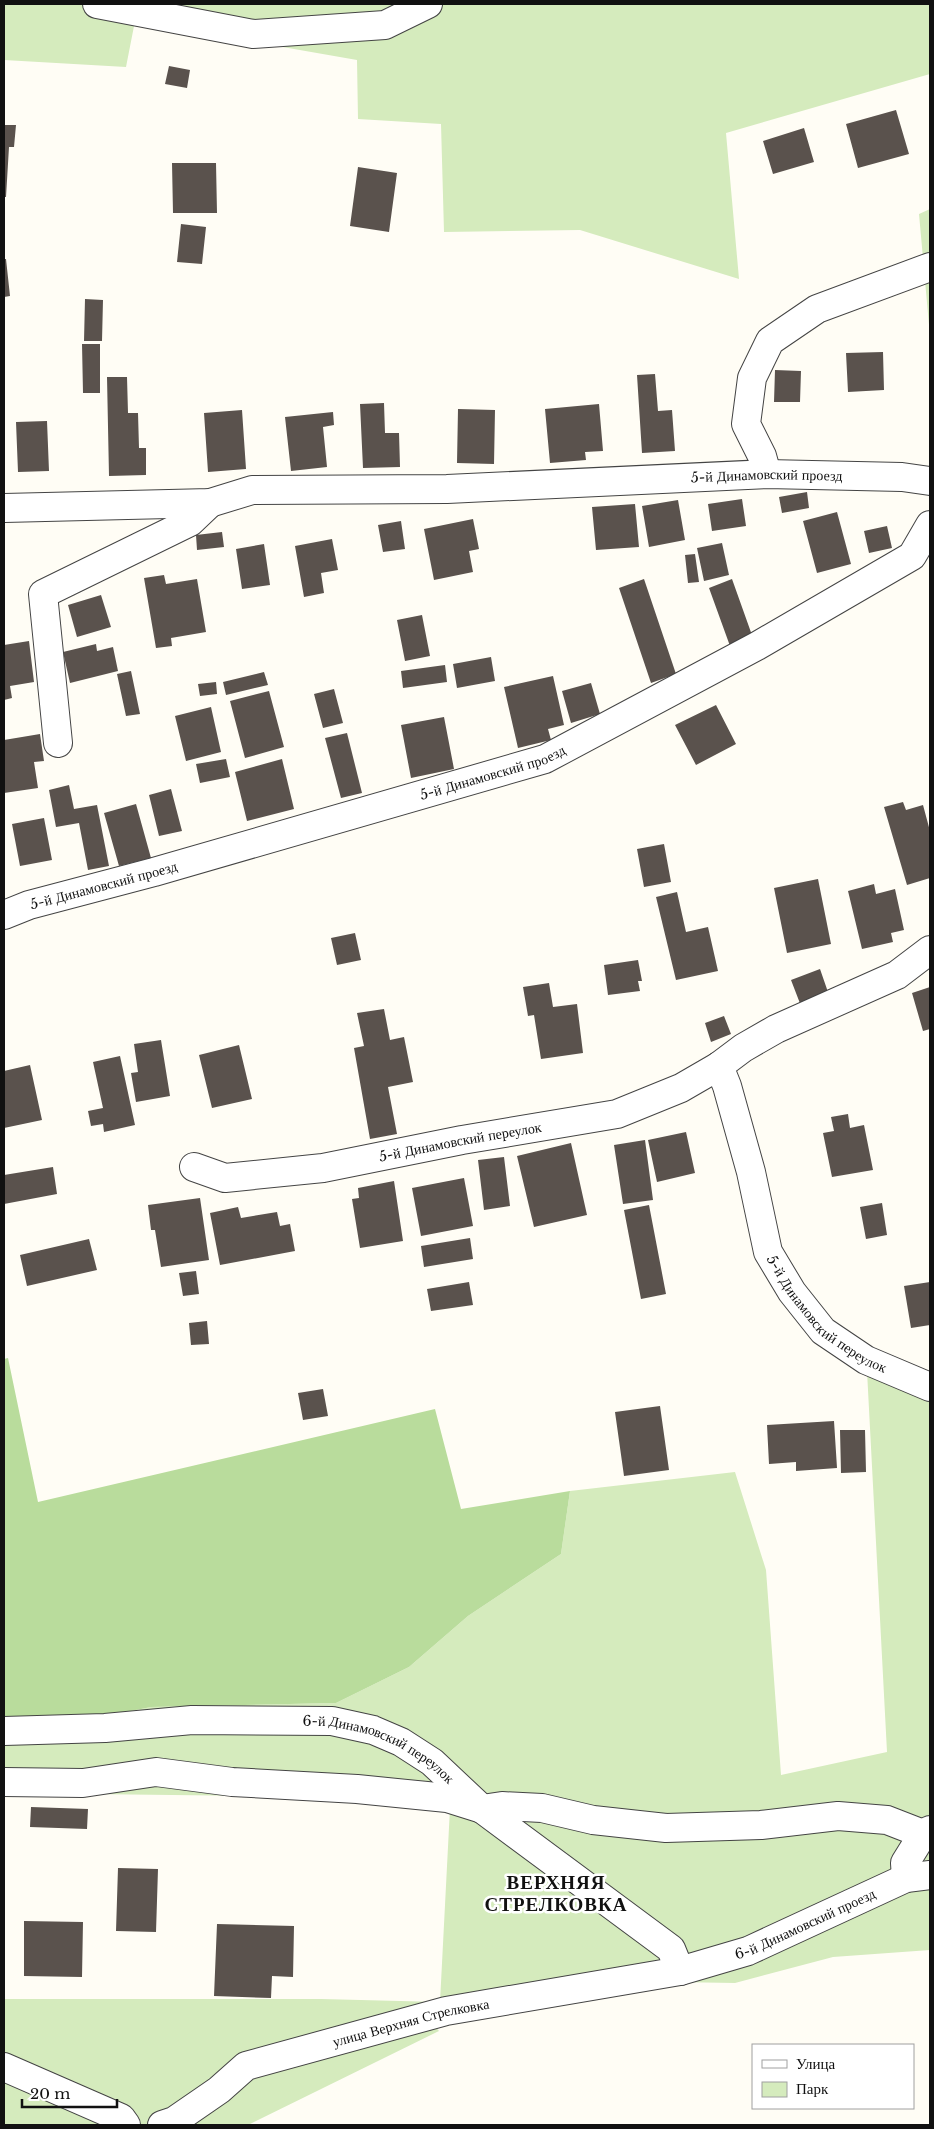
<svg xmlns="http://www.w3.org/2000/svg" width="934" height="2129" font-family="'Libre Baskerville',serif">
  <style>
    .green { fill: #d5ebbd }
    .forest { fill: #b9dc9c }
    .building { fill: #5a524d }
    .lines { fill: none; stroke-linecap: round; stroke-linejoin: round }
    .minor-casing { stroke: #444; stroke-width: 30 }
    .minor { stroke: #fff; stroke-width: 28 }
    .labels { text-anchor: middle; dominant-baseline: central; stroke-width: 5; stroke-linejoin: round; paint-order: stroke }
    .street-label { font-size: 14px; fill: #111; stroke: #fff }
    .district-label { font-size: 19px; font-weight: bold; letter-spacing: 1px; fill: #111; stroke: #fff }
  </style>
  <rect width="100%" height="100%" fill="#fffdf5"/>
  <path class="green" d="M4,4H930V74L726,133L739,279L580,230L444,232L441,124L358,119L357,60L135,21L126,67L4,60Z
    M930,209V336L919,214Z
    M867,1371L930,1397V1950L833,1957L735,1983L674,1982L434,2025L439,2031L248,2125H4V1999H321L440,2002L450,1808L334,1797L4,1793V1719L106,1716L151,1707L336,1703L409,1667L468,1616L561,1554L570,1491L735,1472L766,1570L781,1775L887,1752Z"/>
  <path class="forest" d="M8,1358L38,1502L435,1409L461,1509L570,1491L561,1554L468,1616L409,1667L336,1703L151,1707L106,1716L4,1719V1359Z"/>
  <path class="building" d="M169,66L190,70L187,88L165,84Z
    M896,110L909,154L858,168L846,124Z
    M4,125H16L14,147H9L6,197H4Z
    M804,128L814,162L773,174L763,141Z
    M172,163H216L217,213H173Z
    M358,167L397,173L389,232L350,226Z
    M181,224L206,227L202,264L177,262Z
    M4,259H6L10,296L4,297Z
    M85,299L103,300L102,341H84Z
    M82,344H100V393H83Z
    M883,352L884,390L848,392L846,353Z
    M775,370L801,371L800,402H774Z
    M655,374L658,411L672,410L675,451L642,453L637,375Z
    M107,377H127L128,413H138L139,448H146V475L109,476Z
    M384,403L385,433H399L400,467L363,468L360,404Z
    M599,404L603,451L585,452L586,460L550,463L545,409Z
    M458,409L495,410L494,464L457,463Z
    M242,410L246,469L208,472L204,413Z
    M333,412L334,425L323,427L327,467L291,471L285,417Z
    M47,421L49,471L18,472L16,422Z
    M807,492L809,508L782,513L779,497Z
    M742,499L746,526L712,531L708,504Z
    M678,500L685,540L649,547L642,506Z
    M635,504L639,547L596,550L592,507Z
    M837,512L851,564L817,573L803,521Z
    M473,519L479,549L469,551L473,572L434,580L424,529Z
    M401,521L405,549L383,552L378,525Z
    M887,526L892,548L869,553L864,531Z
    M222,532L224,547L197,550L196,535Z
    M332,539L338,570L321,573L324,593L304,597L295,546Z
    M722,543L729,575L704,581L697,548Z
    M264,544L270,585L242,589L236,549Z
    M695,554L699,582L688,583L685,555Z
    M164,575L166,584L197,579L206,632L171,638L172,646L156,648L144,578Z
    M644,579L676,674L651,683L619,588Z
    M732,579L753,638L730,646L709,588Z
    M101,595L111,627L77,637L68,605Z
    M422,615L430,656L405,661L397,620Z
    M29,641L34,682L10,686L12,698L4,700V645Z
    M96,644L97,651L113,647L118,671L70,683L63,652Z
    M491,657L495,681L457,688L453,664Z
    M445,665L447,682L403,688L401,671Z
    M131,671L140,714L126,716L117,674Z
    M264,672L268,685L226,695L223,682Z
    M553,676L564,725L548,729L551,740L518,748L504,687Z
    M216,682L217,694L200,696L198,684Z
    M591,683L600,714L571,723L562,691Z
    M334,689L343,723L323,728L314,694Z
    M269,691L284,747L245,758L230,701Z
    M716,705L736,744L696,765L675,725Z
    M211,707L221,752L186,761L175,716Z
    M444,717L454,769L411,778L401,725Z
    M347,733L362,793L341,798L325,738Z
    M40,734L44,761L34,762L38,788L4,793V740Z
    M226,759L230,777L200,783L196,764Z
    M282,759L294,809L247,821L235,772Z
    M69,785L74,809L97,805L109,866L88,870L79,823L56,827L49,790Z
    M171,789L182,831L159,836L149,795Z
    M903,802L906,810L923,805L930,831V878L907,885L884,807Z
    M136,804L151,858L119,866L104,813Z
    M44,818L52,860L20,866L12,824Z
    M664,844L671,882L644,887L637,849Z
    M818,879L831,944L787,953L774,888Z
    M874,884L876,894L895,889L904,930L891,933L893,942L862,949L848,891Z
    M677,892L686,932L708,927L718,971L676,980L656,897Z
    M355,933L361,960L337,965L331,938Z
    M638,960L642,981H638L640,991L608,995L604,965Z
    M820,969L829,995L801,1006L791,980Z
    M549,983L553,1007L577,1004L583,1053L541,1059L534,1015L528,1016L523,987Z
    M930,987V1029L923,1031L912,993Z
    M384,1009L390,1040L404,1037L413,1082L388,1087L397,1134L370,1139L354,1048L364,1046L357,1013Z
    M724,1016L731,1034L711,1042L705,1023Z
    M161,1040L170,1096L136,1102L131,1073L138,1072L134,1044Z
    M239,1045L252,1099L212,1108L199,1055Z
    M120,1056L135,1125L104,1132L103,1124L91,1126L88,1111L103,1108L93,1062Z
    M30,1065L42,1120L4,1128V1071Z
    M848,1114L850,1128L864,1125L873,1170L832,1177L823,1133L834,1131L831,1117Z
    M686,1132L695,1173L657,1182L648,1140Z
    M645,1140L653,1200L623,1204L614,1145Z
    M571,1143L587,1215L534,1227L517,1156Z
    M504,1157L510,1206L484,1210L478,1160Z
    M53,1167L57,1194L4,1204V1175Z
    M464,1178L473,1226L421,1236L412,1188Z
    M394,1181L403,1241L360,1248L352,1199L359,1198L358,1188Z
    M200,1198L209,1260L161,1267L155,1230H151L148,1205Z
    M882,1203L887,1235L866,1239L860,1207Z
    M649,1205L666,1294L641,1299L624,1210Z
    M238,1207L241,1218L277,1212L280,1226L290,1224L295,1251L220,1265L210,1213Z
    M470,1238L473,1259L424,1267L421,1246Z
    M89,1239L97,1270L27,1286L20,1255Z
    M196,1271L199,1294L183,1296L179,1273Z
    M469,1282L473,1305L431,1311L427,1289Z
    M930,1282V1325L911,1328L904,1286Z
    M207,1321L209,1344L191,1345L189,1323Z
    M323,1389L328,1416L303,1420L298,1393Z
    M660,1406L669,1470L624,1476L615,1412Z
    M834,1421L837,1468L796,1471V1462L769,1464L767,1425Z
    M840,1430H865L866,1472L841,1473Z
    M31,1807L88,1809L87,1829L30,1827Z
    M118,1868L158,1869L156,1932L116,1931Z
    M24,1921L83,1922L82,1977L24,1976Z
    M217,1924L294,1926L293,1977L272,1976L271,1998L214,1996Z"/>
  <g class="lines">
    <defs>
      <g id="minor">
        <path d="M97,4L253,34L385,25L428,4"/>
        <path d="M767,474L762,456L746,424L752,378L770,341L817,309L930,267"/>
        <path id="s1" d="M4,508L210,503L252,490L447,489L767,474L902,477L930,481"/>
        <path d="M58,743L43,594L190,522L210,503"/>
        <path id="s2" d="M4,915L29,905L154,872L545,759L757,646L912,556L930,525"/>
        <path id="s3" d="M719,1066L727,1086L751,1172L768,1252L792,1292L823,1331L866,1360L930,1387"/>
        <path id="s4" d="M194,1167L225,1178L323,1168L462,1140L617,1114L681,1088L719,1066L743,1048L776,1029L897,975L930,950"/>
        <path id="s5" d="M4,1731L105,1728L192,1720L332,1721L373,1730L401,1742L432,1762L482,1809L671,1949L680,1971"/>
        <path d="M4,1782L83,1783L156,1772L232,1782L357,1789L447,1798L482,1809L502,1806L542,1808L593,1820L666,1828L761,1825L838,1816L887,1820L923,1834"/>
        <path d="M906,1878L905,1863L923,1834L930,1830"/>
        <path d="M4,2067L121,2118L126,2125"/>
        <path id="s6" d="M162,2125L174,2121L219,2090L246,2066L446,2011L680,1971L748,1951L906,1878L930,1875"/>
      </g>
    </defs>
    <use href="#minor" class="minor-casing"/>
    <use href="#minor" class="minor"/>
  </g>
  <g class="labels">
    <g class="street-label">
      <text stroke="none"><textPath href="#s1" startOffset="765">5-й Динамовский проезд</textPath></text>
      <text stroke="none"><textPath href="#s2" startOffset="509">5-й Динамовский проезд</textPath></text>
      <text stroke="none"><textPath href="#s2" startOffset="104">5-й Динамовский проезд</textPath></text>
      <text stroke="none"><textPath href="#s4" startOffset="271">5-й Динамовский переулок</textPath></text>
      <text stroke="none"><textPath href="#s3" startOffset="280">5-й Динамовский переулок</textPath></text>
      <text stroke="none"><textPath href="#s5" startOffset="382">6-й Динамовский переулок</textPath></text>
      <text stroke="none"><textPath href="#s6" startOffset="682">6-й Динамовский проезд</textPath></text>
      <text stroke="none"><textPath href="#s6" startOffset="274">улица Верхняя Стрелковка</textPath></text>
    </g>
    <g class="district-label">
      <text x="556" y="1882">ВЕРХНЯЯ<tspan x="556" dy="22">СТРЕЛКОВКА</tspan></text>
    </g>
  </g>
  <rect width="934" height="2129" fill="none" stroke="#111111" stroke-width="10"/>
  <rect x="752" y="2044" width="162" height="65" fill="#ffffff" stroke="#a0a0a0"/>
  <rect x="762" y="2060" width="25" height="8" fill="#ffffff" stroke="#a0a0a0"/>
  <text x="796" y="2069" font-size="15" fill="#111111">Улица</text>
  <rect x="762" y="2082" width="25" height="15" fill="#d5ebbd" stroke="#a0a0a0"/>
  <text x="796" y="2094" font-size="15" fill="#111111">Парк</text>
  <path d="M22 2099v8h95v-8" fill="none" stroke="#111111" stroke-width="2.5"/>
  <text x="30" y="2099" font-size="15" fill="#111111" stroke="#ffffff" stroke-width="4" paint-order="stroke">20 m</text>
</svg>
